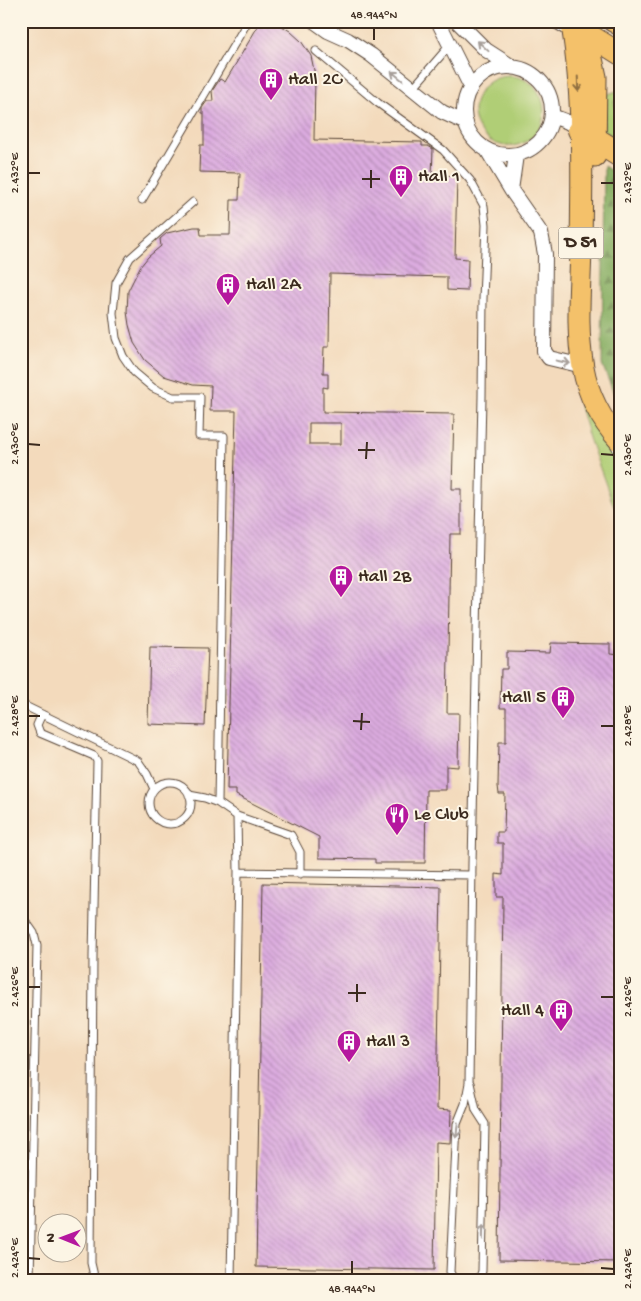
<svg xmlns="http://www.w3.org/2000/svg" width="641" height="1301" font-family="'Gochi Hand',sans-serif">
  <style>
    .grass { fill: #b0ce76; stroke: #767c4a }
    .forest { fill: url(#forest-firs); stroke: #646e42 }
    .building { fill: url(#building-back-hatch); fill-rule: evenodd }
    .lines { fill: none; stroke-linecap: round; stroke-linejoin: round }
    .service-casing { stroke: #574436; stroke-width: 9 }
    .minor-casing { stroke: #574436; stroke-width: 16 }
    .primary-casing { stroke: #574436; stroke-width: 23 }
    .motorway-casing { stroke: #574436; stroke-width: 26 }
    .service { stroke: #fff; stroke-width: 7 }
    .minor { stroke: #fff; stroke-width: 14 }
    .primary { stroke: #f4c16a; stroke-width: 21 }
    .motorway { stroke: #f4c16a; stroke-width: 24 }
    .oneway { stroke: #a79f9a }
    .oneway2 { stroke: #8e6e40 }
    .ticks { fill: none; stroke: #3b2a1e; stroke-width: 2 }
    .labels { text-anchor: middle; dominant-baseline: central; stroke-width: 4; stroke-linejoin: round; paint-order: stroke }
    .shield { fill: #fcf5e5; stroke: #75675a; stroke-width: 1 }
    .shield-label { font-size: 18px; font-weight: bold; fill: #3b2a1e }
    .poi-label { font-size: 19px; fill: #3b2a1e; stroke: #fcf5e5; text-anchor: start }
    .neatline { fill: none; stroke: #3b2a1e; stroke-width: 2 }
    .ticks-label { font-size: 12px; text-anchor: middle; fill: #3b2a1e }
  </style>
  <defs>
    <pattern id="forest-firs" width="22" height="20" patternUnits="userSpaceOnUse" patternTransform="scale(1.25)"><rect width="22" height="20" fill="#8cb167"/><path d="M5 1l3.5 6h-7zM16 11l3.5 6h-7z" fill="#749054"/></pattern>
    <pattern id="building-back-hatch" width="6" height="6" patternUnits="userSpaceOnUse" patternTransform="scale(1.25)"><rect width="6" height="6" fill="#dcace0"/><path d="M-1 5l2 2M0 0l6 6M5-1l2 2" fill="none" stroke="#b48cb5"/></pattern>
  </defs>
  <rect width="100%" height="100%" fill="#fcf5e5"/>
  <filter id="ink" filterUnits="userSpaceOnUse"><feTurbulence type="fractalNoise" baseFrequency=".02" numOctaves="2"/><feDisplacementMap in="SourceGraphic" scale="10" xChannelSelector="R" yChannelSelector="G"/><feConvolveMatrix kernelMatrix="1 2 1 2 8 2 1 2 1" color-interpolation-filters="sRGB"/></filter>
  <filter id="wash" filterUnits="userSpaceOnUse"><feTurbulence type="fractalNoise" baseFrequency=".0096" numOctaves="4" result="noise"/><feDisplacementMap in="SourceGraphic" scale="20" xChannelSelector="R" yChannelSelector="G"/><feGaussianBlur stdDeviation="1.12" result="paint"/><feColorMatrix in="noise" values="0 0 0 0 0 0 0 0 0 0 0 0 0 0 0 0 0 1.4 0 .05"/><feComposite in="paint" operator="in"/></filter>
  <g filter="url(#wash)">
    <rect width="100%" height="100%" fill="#f3dabc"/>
    <path class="grass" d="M474 111a35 35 0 1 1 70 0a35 35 0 1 1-70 0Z
      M620,90V99L614,101L620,126V140L604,131L602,99L608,94Z
      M576,374L620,460V504L614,507L589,438L579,403Z"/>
    <path class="forest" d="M604,166L620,177V409L602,364Z"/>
    <g id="blocks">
      <path class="building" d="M261,21H274L290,31L301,41L311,56L315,75L314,140L422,142V146H428L433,149L432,175L457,176L455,258L468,259L467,291L447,290V277L330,274L329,347H324L323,373H328V388L323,387V412L454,414L452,489H461V534H450L447,713H459L458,767L446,766V790H426L425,863H375V859L319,858V837L236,795V790H227L236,411H210L211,386L193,385L164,376L145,360L134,343L129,325L127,312L128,291L140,267L148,257L161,246L160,239L167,233L194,227H200L201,235H230L231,200H239L240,173L199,172L200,145H204V113H202V108L207,101H213L212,91L220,79L225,82ZM309,423H341V444H309Z
        M551,643L610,644V654L620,655V1262L499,1260L503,897H496V874L503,875V843H497V832H504L505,794H499L498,786L499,742H506V708H500L501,669H507V652L550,653Z
        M150,647L208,648L205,726L148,724Z
        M263,883L441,887L437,1109L451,1110L450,1143L436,1142L434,1270L256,1267Z"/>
    </g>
  </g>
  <g filter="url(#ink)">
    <use href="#blocks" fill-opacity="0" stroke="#574436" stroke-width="1"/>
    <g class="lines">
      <defs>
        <path id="service" d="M549,21L568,32
          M316,51L378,103L443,150L470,180L484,206L486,225L483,299L482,397L472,864L469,1083L465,1104L457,1124L450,1272L454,1280
          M412,89L450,45
          M142,200L248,21
          M193,202L130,258L116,283L113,313L116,338L123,356L134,372L153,388L173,397H200L199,436H224L218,803
          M614,443L620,458
          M21,704L138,761L147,774L154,789
          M42,714L37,725L40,733L94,756L97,761L93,956L91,1263L95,1280
          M149 803a21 21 0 1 1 42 0a21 21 0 1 1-42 0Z
          M189,795L205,798L218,803L237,816L291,835L300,852V874
          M237,816L238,872L472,875
          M27,923L34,933L37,945L30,1280
          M470,1083L476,1110L485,1124L482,1271L479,1280
          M231,1280L238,872"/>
        <path id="minor" d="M314,21L328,31L348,40L371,55L442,112L466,123
          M438,21L471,87
          M457,21L486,50L511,66
          M464 111a44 44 0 1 1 88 0a44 44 0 1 1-88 0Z
          M552,116L568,122L580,130
          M487,150L511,190L516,155
          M511,190L541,233L545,254L544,351L549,358L583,366"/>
        <path id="primary" d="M613,21L620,25
          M572,25C584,98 582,175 581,249C580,288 576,329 583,367C588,395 601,420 620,441
          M585,27L596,77L595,156
          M580,29L620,54"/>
        <path id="motorway" d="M580,130L620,155"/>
      </defs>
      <use href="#service" class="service-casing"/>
      <use href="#minor" class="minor-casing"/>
      <use href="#primary" class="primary-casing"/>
      <use href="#motorway" class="motorway-casing"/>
      <use href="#service" class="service"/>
      <use href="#minor" class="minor"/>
      <use href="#primary" class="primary"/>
      <use href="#motorway" class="motorway"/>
    </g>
    <defs><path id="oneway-shaft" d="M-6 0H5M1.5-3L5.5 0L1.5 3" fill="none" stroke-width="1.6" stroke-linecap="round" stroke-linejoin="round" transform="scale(1.25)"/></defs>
    <g class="oneway">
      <use href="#oneway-shaft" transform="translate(483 46) rotate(-137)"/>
      <use href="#oneway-shaft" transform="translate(397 76) rotate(-141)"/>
      <use href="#oneway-shaft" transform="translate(563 362) rotate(12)"/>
      <use href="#oneway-shaft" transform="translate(457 1130) rotate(96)"/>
      <use href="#oneway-shaft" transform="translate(483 1232) rotate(-89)"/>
    </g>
    <use class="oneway2" href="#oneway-shaft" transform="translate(578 84) rotate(88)"/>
  </g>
  <path class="ticks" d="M374,40V28M28,173H40M362,179H380M601,183H614M371,188V170M28,444L40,445M358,450H375M601,454L614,455M366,459L367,442M28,716H40M353,721L370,722M601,726H614M361,730L362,713M28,987H40M348,993H366M601,997H614M357,1002V984M28,1258L40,1259M601,1268L614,1269M352,1274V1261"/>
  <defs>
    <symbol id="building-pin" viewBox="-11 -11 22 30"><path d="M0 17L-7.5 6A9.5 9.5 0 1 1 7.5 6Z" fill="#b5179e" stroke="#fcf5e5"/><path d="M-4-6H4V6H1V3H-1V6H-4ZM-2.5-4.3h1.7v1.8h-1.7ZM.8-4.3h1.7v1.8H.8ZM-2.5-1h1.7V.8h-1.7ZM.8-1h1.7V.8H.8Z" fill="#fff"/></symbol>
    <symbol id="restaurant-pin" viewBox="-11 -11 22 30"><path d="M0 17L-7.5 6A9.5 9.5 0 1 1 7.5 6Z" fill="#b5179e" stroke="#fcf5e5"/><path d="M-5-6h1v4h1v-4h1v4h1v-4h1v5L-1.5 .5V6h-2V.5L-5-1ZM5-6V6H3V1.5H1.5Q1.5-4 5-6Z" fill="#fff"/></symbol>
  </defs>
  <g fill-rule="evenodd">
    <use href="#building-pin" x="257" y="66" width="28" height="38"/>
    <use href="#building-pin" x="387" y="163" width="28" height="38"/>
    <use href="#building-pin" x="214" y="271" width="28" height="38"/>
    <use href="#building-pin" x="327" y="563" width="28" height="38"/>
    <use href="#building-pin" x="549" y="684" width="28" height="38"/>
    <use href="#restaurant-pin" x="383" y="801" width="28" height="38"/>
    <use href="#building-pin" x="547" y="997" width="28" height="38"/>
    <use href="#building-pin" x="335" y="1028" width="28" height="38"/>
  </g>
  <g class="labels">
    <rect class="shield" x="558.5" y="227.5" width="45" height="31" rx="4"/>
    <g class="shield-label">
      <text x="581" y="243">D 51</text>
    </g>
    <g class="poi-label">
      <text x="288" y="80">Hall 2C</text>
      <text x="418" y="177">Hall 1</text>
      <text x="246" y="285">Hall 2A</text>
      <text x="358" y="577">Hall 2B</text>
      <text x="546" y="698" text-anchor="end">Hall 5</text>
      <text x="414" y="815">Le Club</text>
      <text x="544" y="1011" text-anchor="end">Hall 4</text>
      <text x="366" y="1042">Hall 3</text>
    </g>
  </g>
  <rect width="641" height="1301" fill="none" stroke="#fcf5e5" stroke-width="55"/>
  <g transform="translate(62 1238) rotate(271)"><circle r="24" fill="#fcf5e5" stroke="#afa495"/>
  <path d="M0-4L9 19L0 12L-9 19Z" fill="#b5179e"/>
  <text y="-8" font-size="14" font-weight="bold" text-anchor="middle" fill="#3b2a1e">N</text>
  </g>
  <rect x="28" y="28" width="586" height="1246" class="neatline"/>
  <g class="ticks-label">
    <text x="374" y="18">48.944°N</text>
    <text transform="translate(14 173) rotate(-90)" y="4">2.432°E</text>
    <text transform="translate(627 183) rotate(-90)" y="4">2.432°E</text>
    <text transform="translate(14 444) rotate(-90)" y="4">2.430°E</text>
    <text transform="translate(627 455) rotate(-90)" y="4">2.430°E</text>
    <text transform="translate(14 716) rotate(-90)" y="4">2.428°E</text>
    <text transform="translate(627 726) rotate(-90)" y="4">2.428°E</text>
    <text transform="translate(14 987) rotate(-90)" y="4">2.426°E</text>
    <text transform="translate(627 997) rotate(-90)" y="4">2.426°E</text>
    <text transform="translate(14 1258) rotate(-90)" y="4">2.424°E</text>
    <text transform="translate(627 1269) rotate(-90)" y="4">2.424°E</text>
    <text x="352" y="1292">48.944°N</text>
  </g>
</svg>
